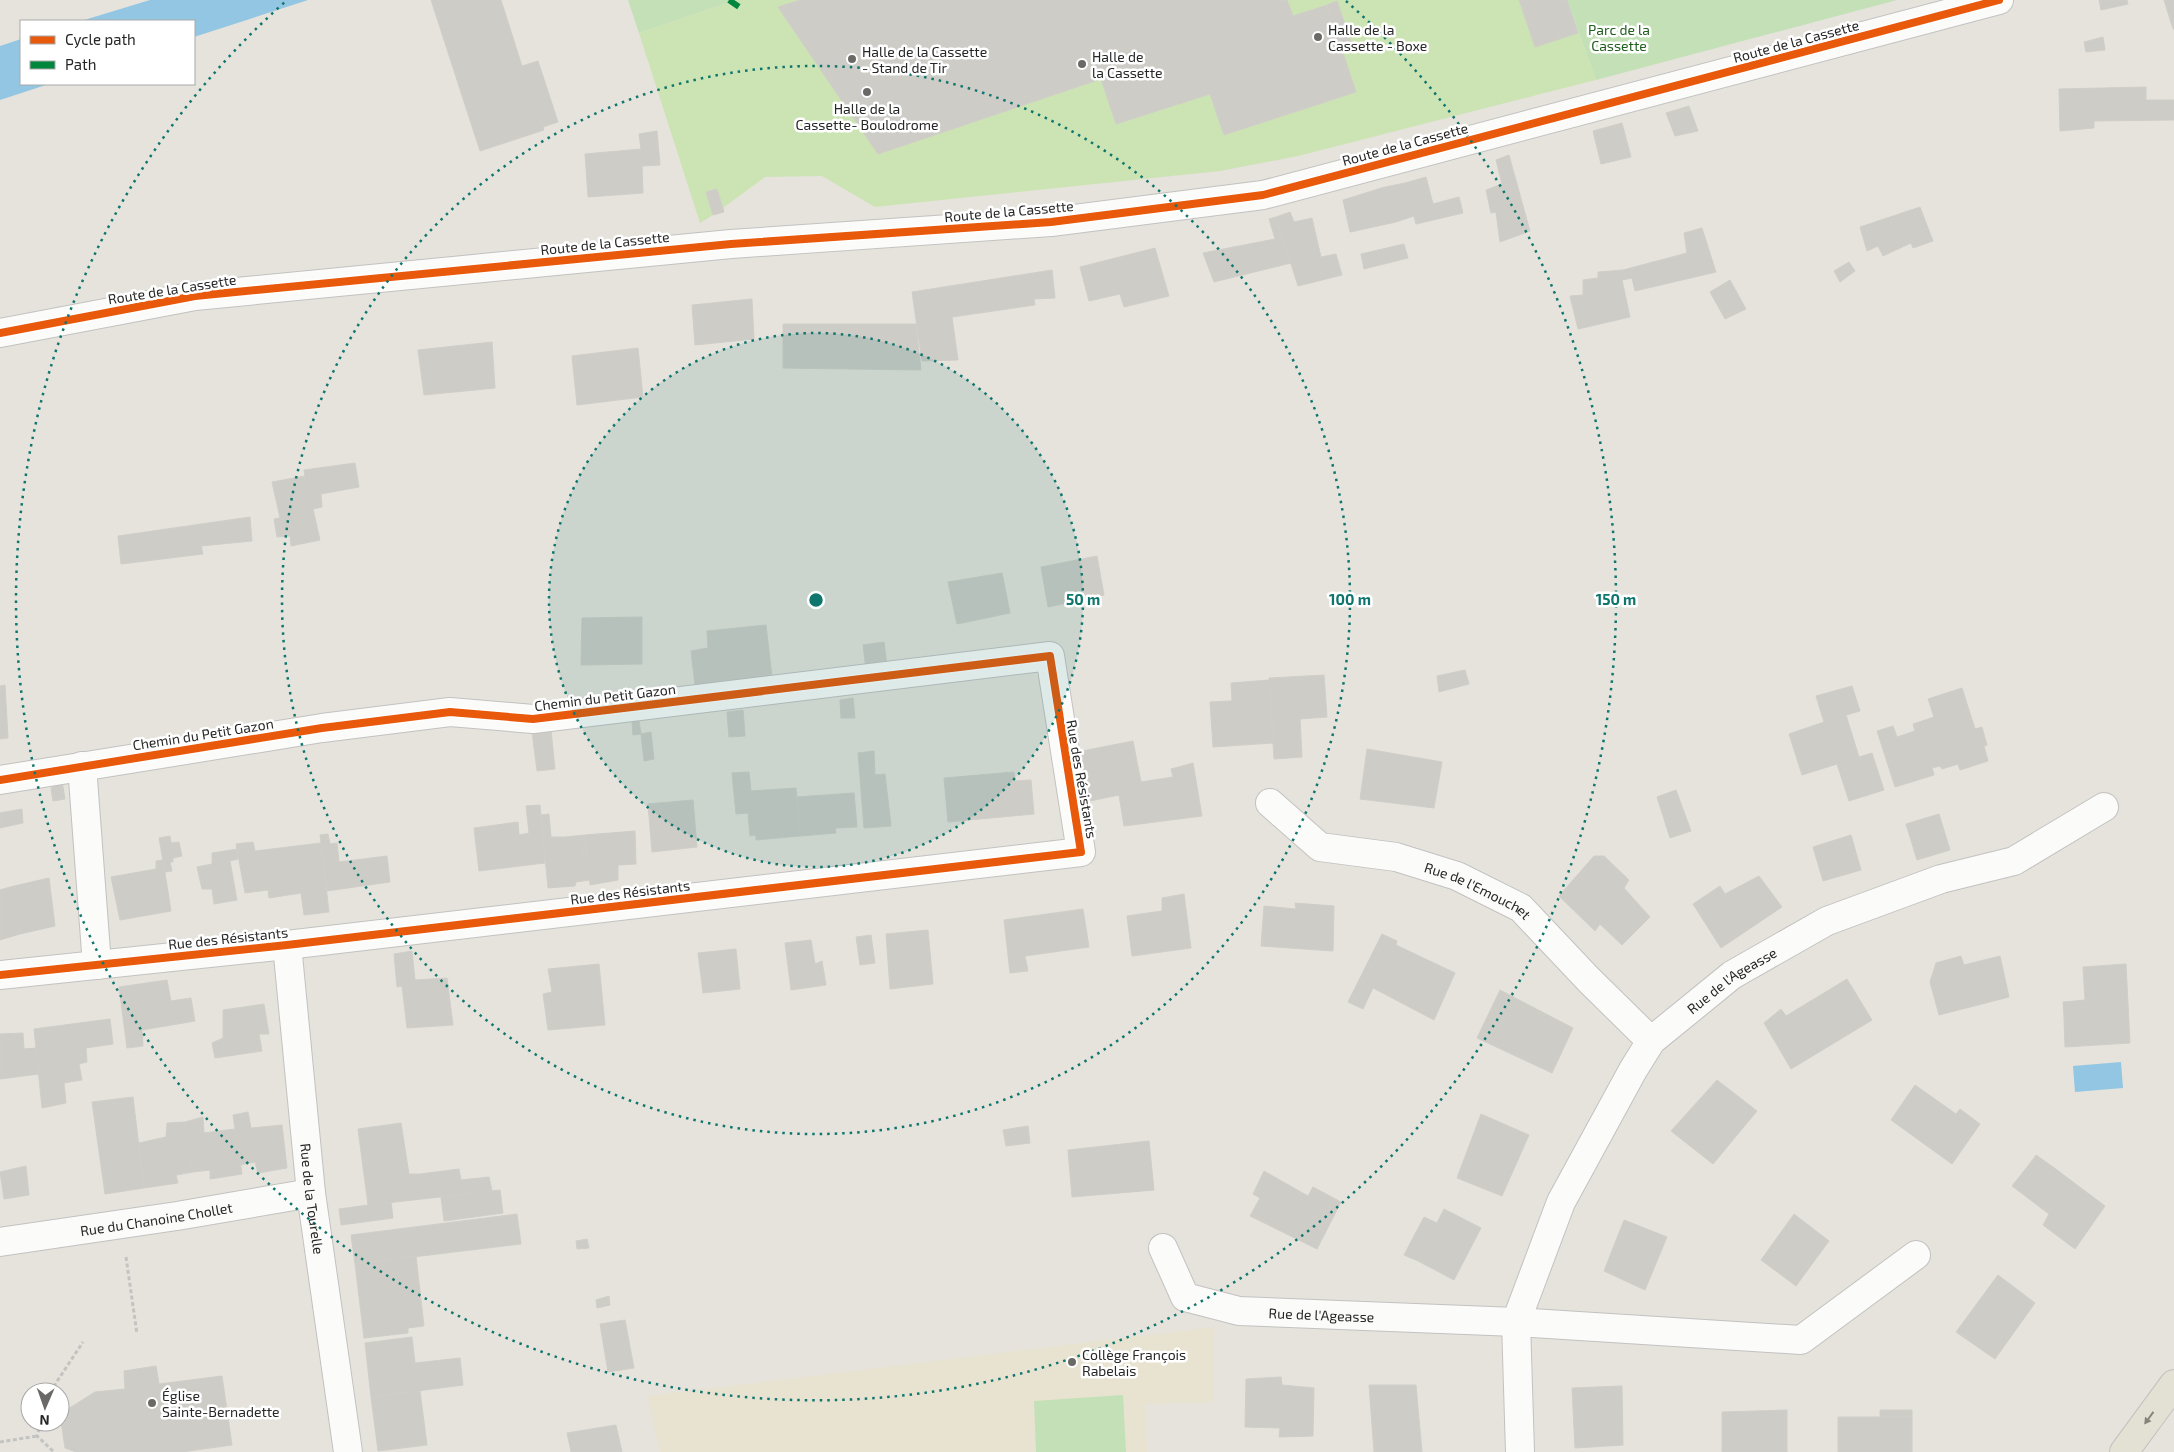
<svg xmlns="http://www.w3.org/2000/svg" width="2174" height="1452" font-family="'Exo 2',sans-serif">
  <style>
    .education { fill: #e8e3d1 }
    .green { fill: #c3e0b6 }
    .pitch { fill: #cce4b4 }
    .water { fill: #93c6e3 }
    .building { fill: #ceccc7; stroke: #d0cec8 }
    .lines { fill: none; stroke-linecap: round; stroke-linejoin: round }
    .minor-casing { stroke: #c3c2c1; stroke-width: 30 }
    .tertiary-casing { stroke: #c3c2c1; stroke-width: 30 }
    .primary-casing { stroke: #c2c1bf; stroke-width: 30 }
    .path { stroke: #c3c3c2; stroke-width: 3; stroke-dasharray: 4 2.5; stroke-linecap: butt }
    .minor { stroke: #fbfbfa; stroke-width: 28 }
    .tertiary { stroke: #fbfbfa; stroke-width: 28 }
    .primary { stroke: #e3e1d3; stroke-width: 28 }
    .quiet { stroke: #00873e; stroke-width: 6; stroke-dasharray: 12 6; stroke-linecap: butt }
    .cycleway-casing { stroke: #fff; stroke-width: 11 }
    .cycleway { stroke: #e8590c; stroke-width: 8 }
    .oneway { fill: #85847d }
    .ring { fill: none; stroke: #0f766e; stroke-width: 2.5; stroke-dasharray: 2.5 5 }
    .poi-dot { fill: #6a6966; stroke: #fff; stroke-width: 2 }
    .labels { text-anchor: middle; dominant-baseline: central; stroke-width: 5; stroke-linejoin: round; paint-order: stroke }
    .poi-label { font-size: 14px; fill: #272727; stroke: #fff; text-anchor: start }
    .park-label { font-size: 14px; fill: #225e1d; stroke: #fff }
    .street-label { font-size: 14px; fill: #272727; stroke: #fff }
    .centre { fill: #0f766e; stroke: #fff; stroke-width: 2.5 }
    .ring-label { font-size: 15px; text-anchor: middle; font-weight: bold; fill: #0f766e; stroke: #fff; stroke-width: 5; stroke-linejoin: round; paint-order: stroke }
  </style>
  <rect width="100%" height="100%" fill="#e5e3dc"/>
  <path class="education" d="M1214,1327L1213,1402L1146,1404L1147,1452H660L647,1396Z"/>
  <path class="green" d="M628,0H736L639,33Z
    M1567,0H1897L1596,80Z
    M1123,1395L1126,1452H1036L1034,1401Z"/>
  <path class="pitch" d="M736,0H1567L1596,80L1298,156L1220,171L875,207L822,176L765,177L723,208L724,212L713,215L700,223L639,33Z"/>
  <path class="water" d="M150,0H308L194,37V21H81Z
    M21,39V84H49L0,100V46Z
    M2121,1062L2123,1088L2075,1092L2073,1066Z"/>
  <path class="building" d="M431,0H501L522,66L538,61L558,122L543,127L544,130L480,151Z
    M800,0H1287L1293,16L1327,5L1356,92L1224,135L1210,94L1116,124L1101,79L878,154L778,7Z
    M1519,0H1567L1578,33L1535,47Z
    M2099,0H2127L2128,4L2101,10Z
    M2164,0H2174V29H2173Z
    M1337,1L1352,45L1342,48L1327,5Z
    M2103,37L2105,50L2086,52L2084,42Z
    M2146,87V100H2174V120L2094,121V128L2060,131L2059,89Z
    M1689,106L1698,131L1675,136L1666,113Z
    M1622,123L1631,157L1601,164L1593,131Z
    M657,131L660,165L642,166L643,193L588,197L585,154L641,149L639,134Z
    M1509,155L1530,231L1500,242L1496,212L1491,213L1486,190L1502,184L1496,160Z
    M1426,177L1433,204L1459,197L1463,213L1416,224L1405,183Z
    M1405,183L1414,216L1396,222L1385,187Z
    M1385,187L1396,222L1350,232L1343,200Z
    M717,189L724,212L713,215L706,192Z
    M1920,207L1933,241L1913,248L1911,243L1883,256L1878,246L1867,251L1860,227Z
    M1290,212L1294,222L1312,218L1321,257L1336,254L1342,275L1298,286L1276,217Z
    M1276,217L1291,263L1214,282L1203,253L1275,239L1269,219Z
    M1702,228L1716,272L1635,291L1632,278L1622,280L1630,317L1578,329L1570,296L1583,295V280L1598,278V272L1623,270L1687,253L1684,233Z
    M1404,244L1408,258L1364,269L1361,254Z
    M1155,248L1169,296L1124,307L1120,294L1089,301L1080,267Z
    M1849,262L1855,271L1840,282L1834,271Z
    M1052,270L1055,298L1034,299L1035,305L952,317L958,360L922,361L912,292Z
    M1730,280L1746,309L1725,319L1710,292Z
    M752,299L754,339L695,345L692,305Z
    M783,324H916L921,370L783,368Z
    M492,342L495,388L424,395L418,350Z
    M638,348L643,397L577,405L572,356Z
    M355,463L359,487L321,494L322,507L313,509L320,540L291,546L290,536L277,537L274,519L280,518L272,482L305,476L304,470Z
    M250,517L252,541L201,546L203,554L121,564L118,536Z
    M1097,556L1104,595L1048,607L1041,567Z
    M1002,573L1010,613L957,624L948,582Z
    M642,617V664L581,665L582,618Z
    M766,625L772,677L695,685L691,651L708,648L707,631Z
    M884,642L887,666L866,669L863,645Z
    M1465,670L1469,684L1439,692L1437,676Z
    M1324,675L1327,717L1300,719L1302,757L1274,759L1269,678Z
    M1269,680L1271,699L1232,701L1231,683Z
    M5,685L8,738L0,739V686Z
    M1852,686L1860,711L1846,715L1859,757L1872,753L1884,790L1849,801L1837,764L1802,775L1789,734L1824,722L1816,696Z
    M1962,688L1975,729L1982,727L1987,745L1984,746L1988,761L1960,770L1958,764L1942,769L1940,766L1932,768L1934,775L1895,787L1877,731L1893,726L1897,737L1915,731L1913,724L1934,717L1928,699Z
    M853,698L855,718H841L840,700Z
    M1271,699L1273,743L1213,747L1210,702Z
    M743,710L745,736L729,737L727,712Z
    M632,721H639L641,734L633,735Z
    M551,730L555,769L537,771L532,732Z
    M651,732L654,759L644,761L641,734Z
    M1133,741L1141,782L1173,777L1171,769L1193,763L1202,816L1124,826L1119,795L1085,802L1077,752Z
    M1367,749L1442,762L1434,808L1360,799Z
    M874,751L875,775L885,774L891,826L864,828L858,753Z
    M749,772L751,791L796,788L800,836L756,840V835L750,836L748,813L736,814L732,773Z
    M1014,772L1015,781L1031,780L1034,814L948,822L944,778Z
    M62,781L65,799L53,801L51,789L56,782Z
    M1676,790L1691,831L1670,838L1657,797Z
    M854,793L857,827L835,828L836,833L800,836L797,797Z
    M693,800L697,847L652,852L648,804Z
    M540,805L545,863L479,871L474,828L518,822L519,835L529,833L526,806Z
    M22,809L23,823L0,828V813Z
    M549,814L551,837H565L567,856L582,855V849L586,848L590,880L576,882L575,886L548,888L541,815Z
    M1939,814L1950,850L1917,860L1906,824Z
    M635,831L636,864L618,865V880L590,885L585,835Z
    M328,834L330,844L337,843L339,862L387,856L390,882L327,891L320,835Z
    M585,835L586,848L582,849V855L567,856L565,837Z
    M1851,835L1861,870L1823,881L1813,847Z
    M170,836L171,843L179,842L182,856L173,858V862H170L172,871L165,872L159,838Z
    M253,842L255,851L321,843L329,912L304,915L301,893L269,898L268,890L245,893L236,844Z
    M238,849V859L230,861L237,900L214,904L212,889H202L197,867L212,864V853Z
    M1594,856H1604L1629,880L1624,888L1650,917L1622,945L1600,924L1595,931L1559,896Z
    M163,860L171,911L120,920L111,877L156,869V861Z
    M1759,876L1782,907L1721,948L1693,904L1720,886L1725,894Z
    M49,878L55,926L20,934L10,887Z
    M10,887L20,934L0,940V890Z
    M1184,894L1191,948L1132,956L1127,916L1162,911V898Z
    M1295,903L1334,906L1333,951L1261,946L1264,906L1296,909Z
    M1083,909L1089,947L1025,956L1028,971L1010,973L1004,920Z
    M928,930L933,984L890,989L886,934Z
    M1382,934L1397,941L1396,945L1455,973L1434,1020L1373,988L1363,1009L1348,1002Z
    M871,935L875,963L860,965L856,937Z
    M811,940L815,964L822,961L826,985L791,990L785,943Z
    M736,949L740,989L703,993L698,953Z
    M412,951L415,980L447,978L453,1025L407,1028L402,986L397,987L394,954Z
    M1961,956L1964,965L2000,956L2009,997L1939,1015L1930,982L1936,963Z
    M599,964L605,1025L548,1030L543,994L552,992L548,969Z
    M2126,964L2130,1043L2065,1047L2064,1018L2086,1017L2083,967Z
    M1847,979L1872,1020L1791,1069L1764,1023L1781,1009L1786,1016Z
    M167,980L171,1001L191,998L195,1021L142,1030L143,1046L127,1048L119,987Z
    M1500,990L1573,1028L1552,1073L1477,1038Z
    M2085,1000L2086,1017L2064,1018L2063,1002Z
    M264,1004L269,1034H259L262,1051L215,1058L212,1043L223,1038V1010Z
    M110,1019L113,1044L86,1048L87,1062L79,1064L82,1080L64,1083L66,1103L42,1108L34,1029Z
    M23,1033L24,1049L37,1048L39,1074L0,1079V1034Z
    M1717,1080L1757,1111L1713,1164L1671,1131Z
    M1915,1085L1956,1114L1960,1109L1980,1124L1952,1164L1891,1120Z
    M133,1097L144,1188L105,1194L92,1102Z
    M248,1112L251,1128L282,1125L287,1168L258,1173L255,1162L240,1165L233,1115Z
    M1481,1114L1529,1135L1502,1196L1457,1178Z
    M203,1117L204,1133L235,1129L242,1174L210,1179V1170L193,1172L185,1122Z
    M185,1122L193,1172L176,1175L178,1183L144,1188L139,1143L166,1137L167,1123Z
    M401,1123L409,1174H420L422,1199L368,1205L358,1129Z
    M1028,1126L1030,1143L1006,1146L1003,1130Z
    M1149,1141L1154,1190L1072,1197L1068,1150Z
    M2036,1155L2053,1167L2048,1174L2031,1162Z
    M2031,1162L2048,1174L2053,1167L2105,1206L2075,1249L2043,1225L2049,1214L2012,1186Z
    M26,1166L29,1195L4,1199L0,1172Z
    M459,1169L461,1180L489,1177L492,1191L422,1199L420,1174Z
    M1264,1171L1308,1196L1313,1187L1341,1202L1317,1249L1250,1216L1260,1198L1253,1194Z
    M500,1190L503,1213L444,1221L441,1197Z
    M391,1202L393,1218L341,1225L339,1209Z
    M1444,1209L1481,1228L1454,1280L1418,1261Z
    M517,1214L521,1244L355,1264L351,1235Z
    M1794,1214L1829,1241L1796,1286L1761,1260Z
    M1424,1217L1437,1223L1418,1261L1404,1255Z
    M1624,1220L1667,1237L1645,1290L1604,1271Z
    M587,1239L589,1248L577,1249L576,1241Z
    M416,1256L424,1326L408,1328V1333L364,1338L355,1264Z
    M1998,1275L2035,1303L1995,1359L1956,1332Z
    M609,1296L610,1305L597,1308L596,1300Z
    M625,1320L634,1368L608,1372L600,1324Z
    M412,1337L415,1363L460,1358L463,1385L371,1397L365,1343Z
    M156,1366L159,1384L222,1376L232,1445L182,1452H76L65,1448L60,1414L95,1392L125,1389L124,1371Z
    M1281,1377L1282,1385L1314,1388L1313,1436L1279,1437L1280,1428L1245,1427L1246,1379Z
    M1369,1385H1416L1422,1452H1374Z
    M1622,1386L1623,1445L1575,1448L1572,1388Z
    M420,1391L427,1445L378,1451L371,1397Z
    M1787,1410V1452H1722V1412Z
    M1880,1410H1912V1417H1880Z
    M1838,1417H1912V1452H1838Z
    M616,1425L622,1452H571L567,1433Z"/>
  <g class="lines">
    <defs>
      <g id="minor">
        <path d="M82,766L97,965"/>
        <path d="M0,780L322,728L450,712L533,719L1050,656L1081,852L287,945L0,975"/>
        <path id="s1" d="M1270,803L1320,847L1396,857L1457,876L1521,908L1589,980L1651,1041"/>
        <path id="s2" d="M287,945L311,1193L348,1452"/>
        <path id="s3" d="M0,1242L177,1216L311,1193"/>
        <path id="s4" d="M1163,1248L1185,1297L1239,1311L1516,1322L1801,1340L1916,1255"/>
        <path id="s5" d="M1520,1452L1516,1322L1561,1202L1633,1070L1651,1041L1732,975L1827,921L1941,879L2014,861L2104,807"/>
      </g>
      <path id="tertiary" d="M0,333L195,296L731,244L1051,222L1263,195L1999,0"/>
      <path id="primary" d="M2124,1452L2174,1384"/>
    </defs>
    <use href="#minor" class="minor-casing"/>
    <use href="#tertiary" class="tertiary-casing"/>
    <use href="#primary" class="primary-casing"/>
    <path class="path" d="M126,1257L137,1334
      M50,1392L83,1342
      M41,1422L37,1436L54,1452
      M0,1442L37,1436"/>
    <use href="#minor" class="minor"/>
    <use href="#tertiary" class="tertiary"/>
    <use href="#primary" class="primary"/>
    <path class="quiet" d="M729,0L742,9"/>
    <defs>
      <path id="cycleway" d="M0,333L195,296L731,244L1051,222L1263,195L1999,0
        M0,780L322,728L450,712L533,719L1050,656L1081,852L287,945L0,975"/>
    </defs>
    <use href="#cycleway" class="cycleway-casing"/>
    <use href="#cycleway" class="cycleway"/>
  </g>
  <defs><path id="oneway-solid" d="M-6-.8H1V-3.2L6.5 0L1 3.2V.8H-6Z" transform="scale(1.25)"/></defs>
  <use class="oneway" href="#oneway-solid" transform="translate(2149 1418) rotate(126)"/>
  <circle cx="816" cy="600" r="267" fill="#0f766e" fill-opacity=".12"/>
  <g class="ring">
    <circle cx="816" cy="600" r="267"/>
    <circle cx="816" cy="600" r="534"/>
    <path d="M1346 1A800 800 0 1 1 286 1"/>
  </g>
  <g class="poi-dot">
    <circle cx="1318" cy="37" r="5"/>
    <circle cx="852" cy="59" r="5"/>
    <circle cx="1082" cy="64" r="5"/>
    <circle cx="867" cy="92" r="5"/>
    <circle cx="1072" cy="1362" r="5"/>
    <circle cx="152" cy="1403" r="5"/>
  </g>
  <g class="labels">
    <g class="poi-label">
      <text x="1328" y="29">Halle de la<tspan x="1328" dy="16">Cassette - Boxe</tspan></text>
      <text x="862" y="51">Halle de la Cassette<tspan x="862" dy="16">- Stand de Tir</tspan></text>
      <text x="1092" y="56">Halle de<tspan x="1092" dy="16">la Cassette</tspan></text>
      <text x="867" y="108" text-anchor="middle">Halle de la<tspan x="867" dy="16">Cassette- Boulodrome</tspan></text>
      <text x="1082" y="1354">Collège François<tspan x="1082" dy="16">Rabelais</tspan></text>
      <text x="162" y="1395">Église<tspan x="162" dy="16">Sainte-Bernadette</tspan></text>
    </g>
    <g class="park-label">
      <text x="1619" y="29">Parc de la<tspan x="1619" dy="16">Cassette</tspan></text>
    </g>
    <g class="street-label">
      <text transform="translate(1796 41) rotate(-15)">Route de la Cassette</text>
      <text transform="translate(1405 144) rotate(-15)">Route de la Cassette</text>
      <text transform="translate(1009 211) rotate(-5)">Route de la Cassette</text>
      <text transform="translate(605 243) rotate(-6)">Route de la Cassette</text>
      <text transform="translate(172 289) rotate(-9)">Route de la Cassette</text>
      <text transform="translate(605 697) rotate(-7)">Chemin du Petit Gazon</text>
      <text transform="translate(203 734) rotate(-9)">Chemin du Petit Gazon</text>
      <text transform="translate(1082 779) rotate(80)">Rue des Résistants</text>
      <text transform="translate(630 892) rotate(-7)">Rue des Résistants</text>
      <text stroke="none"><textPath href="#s1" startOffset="232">Rue de l'Emouchet</textPath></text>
      <text transform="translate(228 938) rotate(-6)">Rue des Résistants</text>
      <text stroke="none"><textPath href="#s5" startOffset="544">Rue de l'Ageasse</textPath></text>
      <text stroke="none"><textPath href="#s2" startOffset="255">Rue de la Tourelle</textPath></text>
      <text stroke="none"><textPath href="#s3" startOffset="158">Rue du Chanoine Chollet</textPath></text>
      <text stroke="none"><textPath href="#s4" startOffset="192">Rue de l'Ageasse</textPath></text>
    </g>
  </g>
  <circle cx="816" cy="600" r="8" class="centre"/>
  <g class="ring-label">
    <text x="1083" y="605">50 m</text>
    <text x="1350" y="605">100 m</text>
    <text x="1616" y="605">150 m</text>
  </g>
  <rect x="20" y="20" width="175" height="65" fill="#ffffff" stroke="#a9a9a9"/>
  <rect x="30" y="36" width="25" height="8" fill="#e8590c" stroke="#a9a9a9"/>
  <text x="65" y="45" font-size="15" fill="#272727">Cycle path</text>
  <rect x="30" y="61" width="25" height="8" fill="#00873e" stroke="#a9a9a9"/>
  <text x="65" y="70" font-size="15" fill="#272727">Path</text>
  <g transform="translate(45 1407) rotate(182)"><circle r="24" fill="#ffffff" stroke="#a9a9a9"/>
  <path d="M0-4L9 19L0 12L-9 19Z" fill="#6a6966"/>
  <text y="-8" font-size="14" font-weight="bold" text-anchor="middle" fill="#272727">N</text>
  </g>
</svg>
